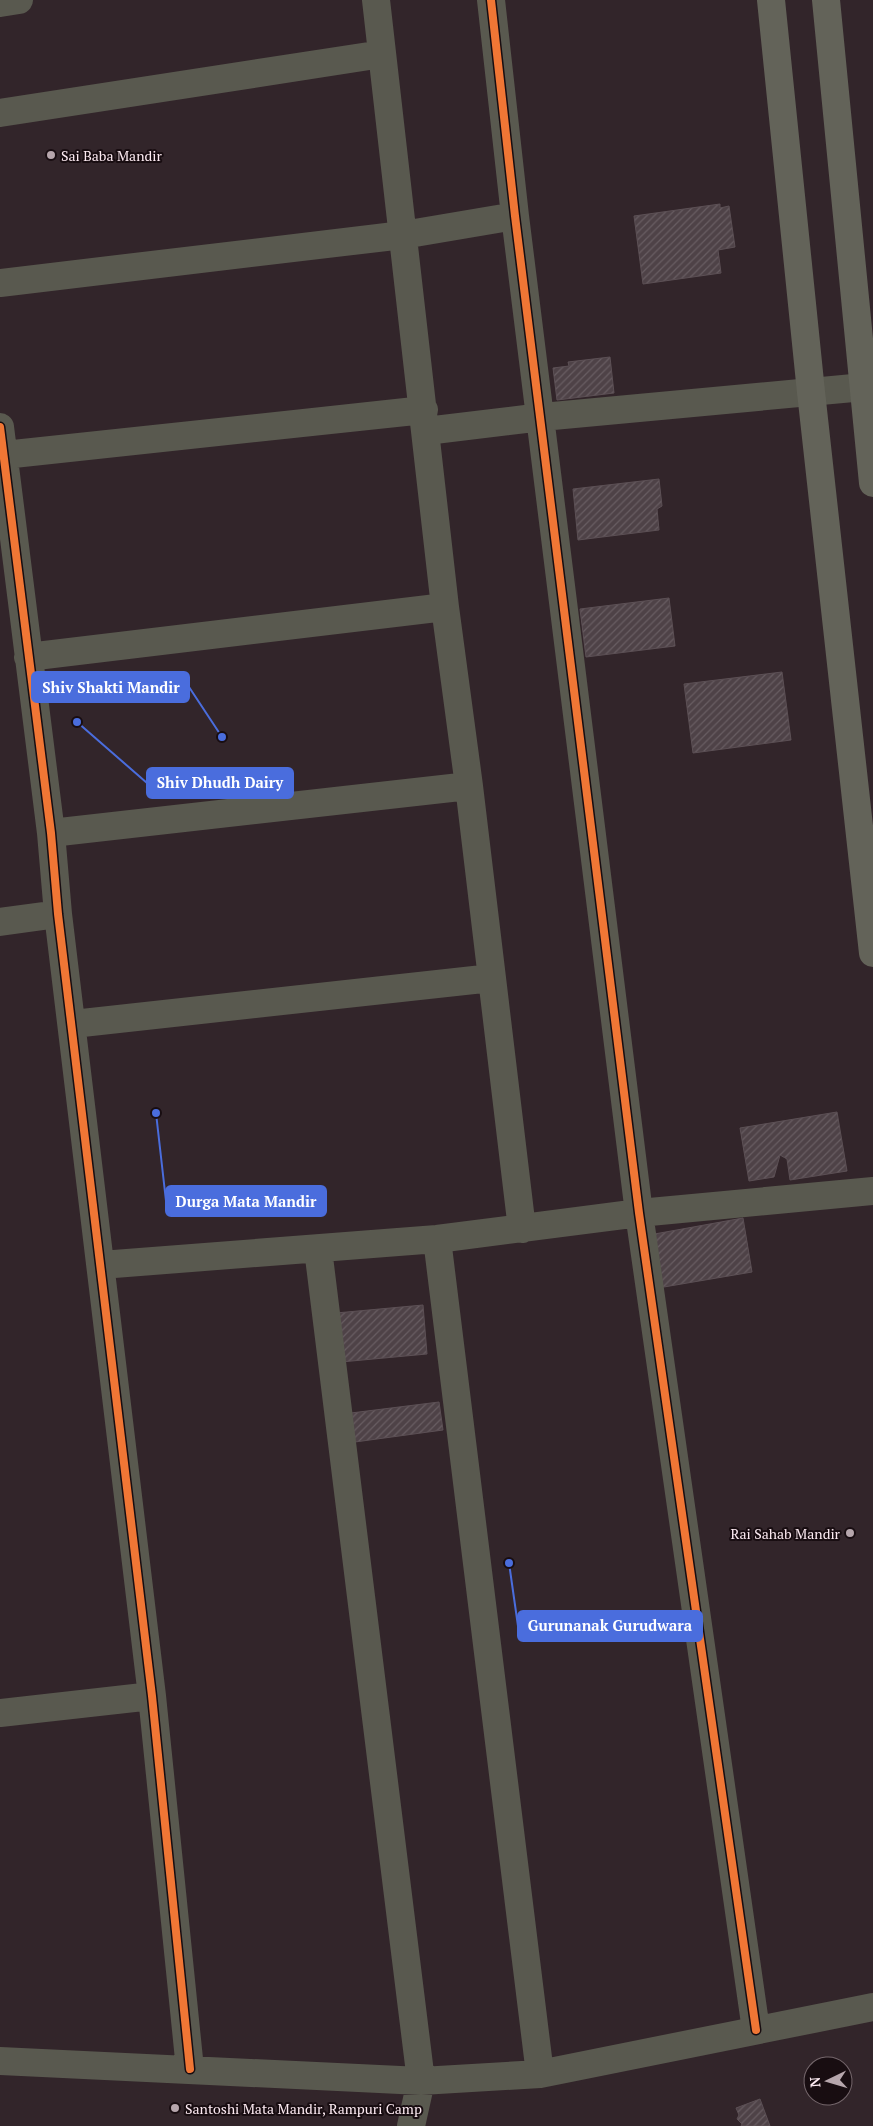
<svg xmlns="http://www.w3.org/2000/svg" width="873" height="2126" font-family="'PT Serif',serif">
  <style>
    .building { fill: url(#building-hatch); stroke: #5c5055 }
    .lines { fill: none; stroke-linecap: round; stroke-linejoin: round }
    .street { stroke: #59594f; stroke-width: 28 }
    .secondary { stroke: #636359; stroke-width: 28 }
    .cycleway-casing { stroke: #180d11; stroke-width: 11 }
    .cycleway { stroke: #f07635; stroke-width: 8 }
    .poi-dot { fill: #b6a6ac; stroke: #180d11; stroke-width: 2 }
    .labels { text-anchor: middle; dominant-baseline: central; stroke-width: 4; stroke-linejoin: round; paint-order: stroke }
    .poi-label { font-size: 14px; fill: #fdebf2; stroke: #180d11; text-anchor: start }
    .leader { fill: none; stroke: #4a6ddd; stroke-width: 2 }
    .callout-dot { fill: #4a6ddd; stroke: #180d11; stroke-width: 2 }
    .callout { fill: #4a6ddd; stroke: #4a6ddd; stroke-width: 2 }
    .callout-label { font-size: 15px; text-anchor: middle; font-weight: bold; fill: #fff }
  </style>
  <defs>
    <pattern id="building-hatch" width="6" height="6" patternUnits="userSpaceOnUse" patternTransform="scale(1.25)"><rect width="6" height="6" fill="#4e4247"/><path d="M-1 1l2-2M0 6l6-6M5 7l2-2" fill="none" stroke="#685d62"/></pattern>
  </defs>
  <rect width="100%" height="100%" fill="#32252a"/>
  <path class="building" d="M720,204V208L729,206L735,247L718,250L721,273L643,284L634,216Z
    M610,357L614,393L557,400L553,368L569,366L568,362Z
    M659,479L662,506L657,509L659,530L578,540L573,489Z
    M669,598L675,646L586,657L580,609Z
    M782,672L791,740L693,753L684,684Z
    M837,1112L847,1171L790,1180L787,1159L780,1155L774,1177L749,1181L740,1128Z
    M743,1218L752,1272L658,1288L649,1235Z
    M423,1305L427,1354L341,1362L336,1313Z
    M439,1402L443,1430L355,1442L351,1413Z
    M760,2099L770,2126H741L742,2124L737,2119L739,2115L736,2108Z"/>
  <g class="lines">
    <path class="street" d="M376,0L445,607L469,786L522,1229
      M491,0L515,216L639,1213L756,2030
      M0,3L19,0
      M0,113L382,54
      M0,283L403,235L515,216
      M0,427L51,833L58,914L152,1696L190,2069
      M426,431L542,417L864,387
      M4,455L424,410
      M28,657L445,607
      M51,833L469,786
      M0,922L58,914
      M73,1024L492,978
      M437,1239L540,2074
      M318,1249L421,2081L411,2126
      M101,1265L437,1239L639,1213L873,1191
      M0,1713L152,1696
      M0,2061L421,2081L540,2074L873,2007"/>
    <path class="secondary" d="M771,0L811,392L873,953
      M826,0L873,483"/>
    <defs>
      <path id="cycleway" d="M491,0L515,216L639,1213L756,2030
        M0,427L51,833L58,914L152,1696L190,2069"/>
    </defs>
    <use href="#cycleway" class="cycleway-casing"/>
    <use href="#cycleway" class="cycleway"/>
  </g>
  <g class="poi-dot">
    <circle cx="51" cy="155" r="5"/>
    <circle cx="850" cy="1533" r="5"/>
    <circle cx="175" cy="2108" r="5"/>
  </g>
  <g class="labels">
    <g class="poi-label">
      <text x="61" y="155">Sai Baba Mandir</text>
      <text x="840" y="1533" text-anchor="end">Rai Sahab Mandir</text>
      <text x="185" y="2108">Santoshi Mata Mandir, Rampuri Camp</text>
    </g>
  </g>
  <path class="leader" d="M222 737L189 687M77 722L147 783M156 1113L166 1201M509 1563L518 1626"/>
  <g class="callout-dot">
    <circle cx="222" cy="737" r="5"/>
    <circle cx="77" cy="722" r="5"/>
    <circle cx="156" cy="1113" r="5"/>
    <circle cx="509" cy="1563" r="5"/>
  </g>
  <g class="callout">
    <rect x="32" y="672" width="157" height="30" rx="5"/>
    <rect x="147" y="768" width="146" height="30" rx="5"/>
    <rect x="166" y="1186" width="160" height="30" rx="5"/>
    <rect x="518" y="1611" width="184" height="30" rx="5"/>
  </g>
  <g class="callout-label">
    <text x="111" y="693">Shiv Shakti Mandir</text>
    <text x="220" y="788">Shiv Dhudh Dairy</text>
    <text x="246" y="1207">Durga Mata Mandir</text>
    <text x="610" y="1631">Gurunanak Gurudwara</text>
  </g>
  <g transform="translate(828 2081) rotate(265)"><circle r="24" fill="#180d11" stroke="#74666b"/>
  <path d="M0-4L9 19L0 12L-9 19Z" fill="#b6a6ac"/>
  <text y="-8" font-size="14" font-weight="bold" text-anchor="middle" fill="#fdebf2">N</text>
  </g>
</svg>
